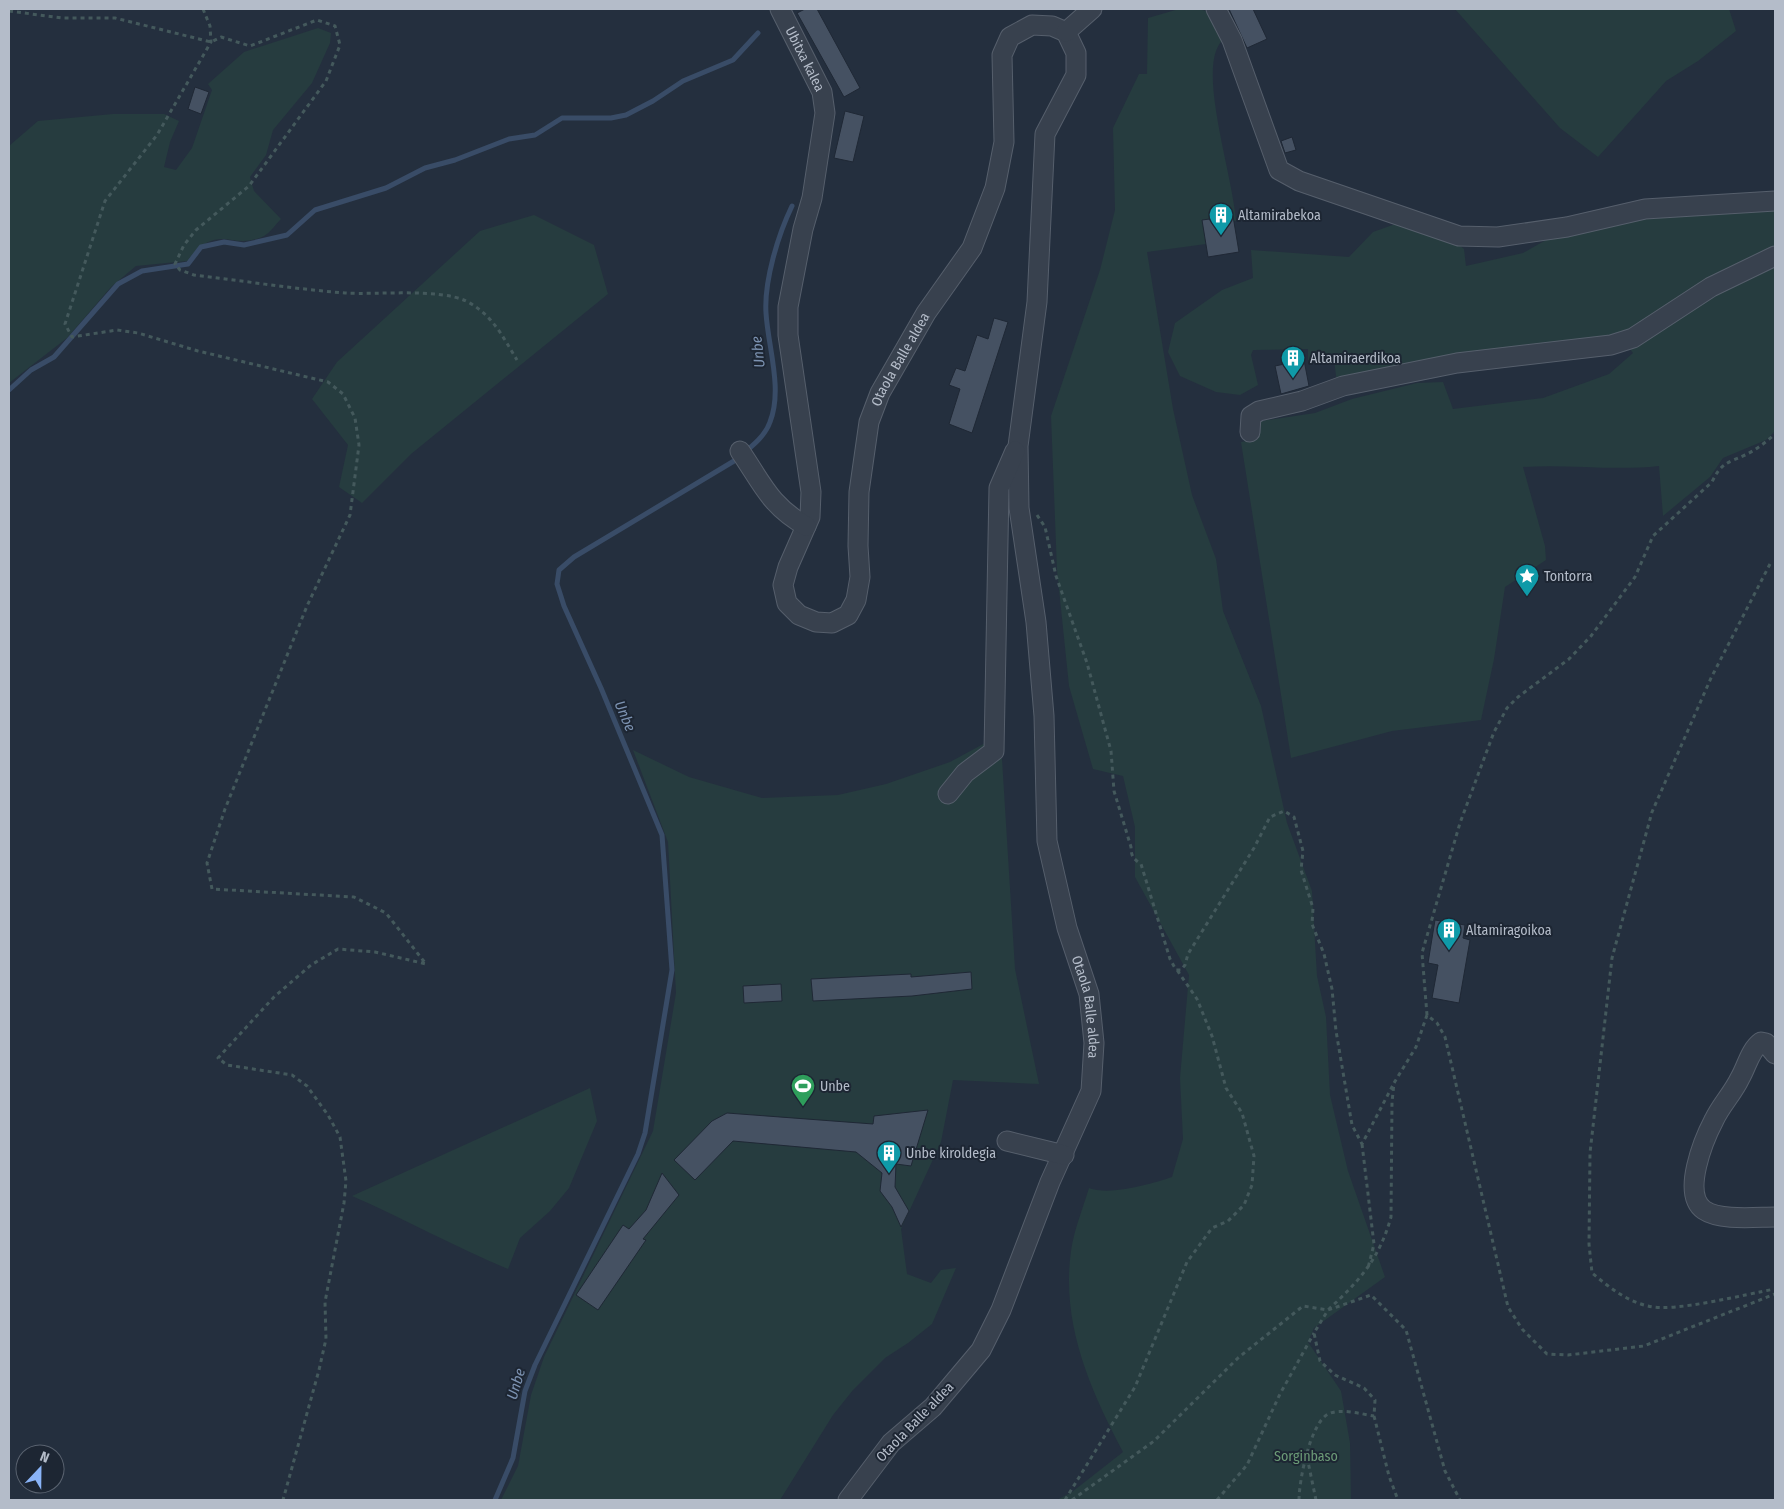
<svg xmlns="http://www.w3.org/2000/svg" width="1784" height="1509" font-family="'Fira Sans Condensed',sans-serif">
  <style>
    .green { fill: #263c3f }
    .lines { fill: none; stroke-linecap: round; stroke-linejoin: round }
    .stream { stroke: #394c67; stroke-width: 5 }
    .building { fill: #455162; stroke: #1f2835 }
    .minor-casing { stroke: #565f6c; stroke-width: 21 }
    .path { stroke: #44595c; stroke-width: 3; stroke-dasharray: 4 4; stroke-linecap: butt }
    .minor { stroke: #38414e; stroke-width: 19 }
    .labels { text-anchor: middle; dominant-baseline: central; stroke-width: 4; stroke-linejoin: round; paint-order: stroke }
    .street-label { font-size: 14px; fill: #b4bcc9; stroke: #1d2633 }
    .poi-label { font-size: 14px; fill: #b4bcc9; stroke: #1d2633; text-anchor: start }
    .park-label { font-size: 14px; fill: #6b9a76; stroke: #1d2633 }
    .water-label { font-size: 15px; font-style: italic; fill: #7c92b1; stroke: #1d2633 }
  </style>
  <rect width="100%" height="100%" fill="#242f3e"/>
  <path class="green" d="M1179,9H1200L1225,18L1229,32C1224,38 1219,43 1216,51C1203,87 1233,178 1236,221L1203,226L1206,244L1147,252L1173,409L1192,495L1216,559L1223,611L1261,706L1287,823L1312,891L1317,976L1326,1017L1330,1095L1348,1171L1385,1277L1314,1328L1308,1342L1341,1391L1350,1443L1351,1500H1057L1072,1492L1123,1452C1090,1389 1061,1324 1071,1251C1074,1230 1083,1208 1089,1188C1110,1196 1151,1184 1172,1177L1183,1139L1180,1078L1189,975L1135,877V827L1123,776L1093,769L1069,686L1057,570L1051,416L1100,270L1115,210L1113,128L1139,74H1147L1148,18Z
    M1455,9H1729L1736,31L1698,61L1666,81L1598,157L1560,128Z
    M318,28L331,33L330,43L312,83L273,130L266,155L250,177L254,191L281,219C276,224 270,233 264,236C230,252 220,220 187,261L136,266L111,287L67,338L9,383V146L38,121L113,114H164L179,121L170,142L164,167L176,170L192,148L212,90L208,84L244,52Z
    M1775,205V248L1628,333L1337,383L1334,360H1308V349L1253,350L1251,355L1258,385L1240,395L1216,392L1180,376L1168,352L1175,323L1222,290L1253,278L1251,250L1349,257L1373,232L1401,222L1451,238L1464,249L1466,266L1523,253L1567,228L1645,211Z
    M534,215L594,245L608,294L411,454L362,503L339,487L348,445L312,399L337,362L480,231Z
    M1775,262V431L1766,440L1723,458L1710,477L1663,516L1659,466C1614,471 1568,464 1523,467L1545,546L1546,560L1505,587L1494,659L1481,720L1392,731L1291,758L1241,442L1257,439L1261,421L1315,413L1352,399L1417,383L1443,382L1453,409L1543,398L1609,374L1633,353L1630,349L1631,343Z
    M987,742L1002,759L1015,969L1039,1084L953,1080L941,1142L901,1229L907,1274L931,1283L941,1270L956,1268L932,1324L908,1343L885,1358L853,1390L833,1415L780,1500H501L518,1466L531,1395L544,1357L653,1131L676,993L668,842L633,750L689,777L762,798L838,795L886,784L950,762Z
    M590,1088L597,1121L569,1188L550,1211L520,1238L508,1269C455,1247 405,1219 352,1196Z"/>
  <g class="lines">
    <path class="stream" d="M9,390L31,370L54,357L118,284L142,271L188,264L201,247L224,242L244,245L287,235L315,210L386,188L425,168L455,160L509,139L535,135L562,118H611L626,115L653,101L683,81L733,60L758,33
      M495,1500L513,1458L525,1391L535,1365L638,1154L645,1133L672,970L662,835L601,688L564,606L557,584L559,570L574,557L734,461C747,450 764,439 770,422C783,389 768,347 766,313C764,281 778,235 792,206"/>
  </g>
  <path class="building" d="M805,9H817L860,88L844,97L797,13Z
    M1229,9H1253L1267,39L1247,48Z
    M195,87L209,92L201,114L188,109Z
    M845,111L864,116L853,162L834,158Z
    M1292,137L1296,150L1285,153L1281,141Z
    M1233,216L1239,252L1208,257L1202,220Z
    M994,318L1008,322L972,433L949,424L960,389L949,385L956,368L965,371L977,335L988,339Z
    M1304,360L1309,386L1281,394L1275,366Z
    M1435,920L1465,925L1463,938L1470,940L1459,1003L1432,998L1438,965L1428,963Z
    M971,972L972,989L912,996L813,1001L811,979L911,974V977Z
    M781,984L782,1001L744,1003L743,986Z
    M928,1110L911,1166L896,1164L895,1187L909,1211L901,1227L892,1207L880,1191L882,1173L856,1152L733,1141L695,1180L674,1160L712,1121L727,1113L873,1124L874,1116Z
    M662,1173L679,1195L643,1239L646,1240L598,1310L576,1295L623,1225L629,1229L646,1210Z"/>
  <g class="lines">
    <defs>
      <g id="minor">
        <path id="s1" d="M780,9L822,92L825,113L812,198L803,229L788,307V335L811,492L810,517L788,567L783,585L787,603L799,615L816,622L832,623L848,615L856,600L860,577L858,546L859,492L869,422L880,393L926,313L972,248L995,188L1004,142L1002,55L1010,37L1032,25L1052,26L1066,32L1076,53V75L1045,134L1037,302L1018,446L1019,508L1036,622L1044,716L1047,841L1067,928L1089,994L1094,1043L1091,1091L1050,1182L1001,1310L981,1350L933,1407L891,1443L848,1500"/>
        <path d="M1216,9L1232,40L1279,170L1299,181L1459,236L1498,237L1567,227L1645,209L1775,201"/>
        <path d="M1066,32L1092,9"/>
        <path d="M1250,432L1251,416L1259,411L1302,401L1343,386L1457,363L1611,345L1633,338L1711,287L1775,256"/>
        <path d="M740,451C762,483 770,506 806,526"/>
        <path d="M948,794L965,773L994,751L999,488L1015,451"/>
        <path d="M1775,1054L1766,1043L1761,1042C1750,1050 1747,1066 1740,1078C1733,1093 1721,1105 1714,1120C1704,1139 1681,1194 1704,1210C1720,1221 1756,1217 1775,1217"/>
        <path d="M1007,1141L1064,1155"/>
      </g>
    </defs>
    <use href="#minor" class="minor-casing"/>
    <path class="path" d="M203,9L210,26L211,42L157,135L105,201L65,324L72,337L117,330L138,333L198,351L328,382L343,394L355,418L359,445L350,515L307,606L225,809L207,863L212,889L354,897L386,913L426,964L375,952L338,949L311,965L274,997L218,1058L227,1065L292,1075L307,1086L328,1115L340,1137L346,1181L344,1203L325,1302L326,1339L319,1370L283,1500
      M9,11L62,18H115L211,42L221,37L250,46L317,20L335,26L340,45L326,81L249,186L196,230L184,245L175,264L180,270L194,275C244,281 295,289 345,293C378,295 438,288 466,301C492,314 503,337 517,360
      M1037,515L1045,527L1056,576L1087,663L1111,751L1114,791L1131,847C1131,857 1134,859 1141,864L1170,959L1176,970H1181L1185,965L1188,954L1254,848L1270,817L1284,811L1294,817L1303,851L1301,870L1313,908L1312,924L1324,954L1332,989L1336,1031L1352,1125L1362,1144L1393,1085
      M1770,564L1711,678L1652,812L1612,958L1590,1153L1589,1244L1592,1273C1609,1287 1626,1301 1648,1306C1674,1313 1746,1294 1775,1289
      M1427,1015L1422,953L1460,823L1494,732L1507,708L1518,697L1569,659L1591,636L1635,577L1653,536L1712,482C1721,463 1727,463 1745,455C1756,450 1766,442 1775,434
      M1362,1144L1374,1244L1368,1268
      M1374,1416L1389,1476L1398,1500
      M1307,1457L1316,1500
      M1065,1500L1135,1387L1187,1262L1212,1228L1228,1221L1244,1205L1252,1185L1254,1156L1242,1113L1226,1088L1212,1036L1197,999L1177,970
      M1072,1500L1154,1441L1238,1358L1303,1306L1328,1310C1359,1281 1379,1260 1391,1217L1392,1102L1394,1083L1416,1047L1427,1015L1437,1023L1445,1037L1508,1307L1522,1329L1547,1354L1568,1355L1644,1346L1775,1294
      M1217,1500L1247,1465L1280,1394L1314,1333
      M1299,1500C1299,1481 1310,1424 1328,1414C1341,1408 1361,1414 1374,1416L1375,1400L1364,1388L1335,1375L1320,1361L1314,1333L1328,1310L1371,1295L1406,1330L1445,1471L1460,1500"/>
    <use href="#minor" class="minor"/>
  </g>
  <defs>
    <symbol id="building-pin" viewBox="-11 -11 22 30"><path d="M0 17L-7.5 6A9.5 9.5 0 1 1 7.5 6Z" fill="#0f9aa8" stroke="#1d2633"/><path d="M-4-6H4V6H1V3H-1V6H-4ZM-2.5-4.3h1.7v1.8h-1.7ZM.8-4.3h1.7v1.8H.8ZM-2.5-1h1.7V.8h-1.7ZM.8-1h1.7V.8H.8Z" fill="#fff"/></symbol>
    <symbol id="sight-pin" viewBox="-11 -11 22 30"><path d="M0 17L-7.5 6A9.5 9.5 0 1 1 7.5 6Z" fill="#0f9aa8" stroke="#1d2633"/><path d="M0-6L1.8-2.2L6-1.7L2.9 1.2L3.7 5.4L0 3.3L-3.7 5.4L-2.9 1.2L-6-1.7L-1.8-2.2Z" fill="#fff"/></symbol>
    <symbol id="stadium-pin" viewBox="-11 -11 22 30"><path d="M0 17L-7.5 6A9.5 9.5 0 1 1 7.5 6Z" fill="#2e9e5b" stroke="#1d2633"/><path d="M0-5a6.5 5 0 1 0 0 10a6.5 5 0 1 0 0-10ZM-3.5-1.8h7v3.6h-7Z" fill="#fff"/></symbol>
  </defs>
  <g fill-rule="evenodd">
    <use href="#building-pin" x="1207" y="201" width="28" height="38"/>
    <use href="#building-pin" x="1279" y="344" width="28" height="38"/>
    <use href="#sight-pin" x="1513" y="562" width="28" height="38"/>
    <use href="#building-pin" x="1435" y="916" width="28" height="38"/>
    <use href="#stadium-pin" x="789" y="1072" width="28" height="38"/>
    <use href="#building-pin" x="875" y="1139" width="28" height="38"/>
  </g>
  <g class="labels">
    <g class="street-label">
      <text stroke="none"><textPath href="#s1" startOffset="56">Ubitxa kalea</textPath></text>
      <text stroke="none"><textPath href="#s1" startOffset="951">Otaola Balle aldea</textPath></text>
      <text stroke="none"><textPath href="#s1" startOffset="2355">Otaola Balle aldea</textPath></text>
      <text transform="translate(915 1422) rotate(-46)">Otaola Balle aldea</text>
    </g>
    <g class="poi-label">
      <text x="1238" y="215">Altamirabekoa</text>
      <text x="1310" y="358">Altamiraerdikoa</text>
      <text x="1544" y="576">Tontorra</text>
      <text x="1466" y="930">Altamiragoikoa</text>
      <text x="820" y="1086">Unbe</text>
      <text x="906" y="1153">Unbe kiroldegia</text>
    </g>
    <g class="park-label">
      <text x="1306" y="1456">Sorginbaso</text>
    </g>
    <g class="water-label">
      <text transform="translate(758 352) rotate(-96)">Unbe</text>
      <text transform="translate(625 716) rotate(67)">Unbe</text>
      <text transform="translate(516 1384) rotate(-73)">Unbe</text>
    </g>
  </g>
  <rect width="1784" height="1509" fill="none" stroke="#b4bcc9" stroke-width="20"/>
  <g transform="translate(40 1469) rotate(22)"><circle r="24" fill="#1d2633" stroke="#59626f"/>
  <path d="M0-4L9 19L0 12L-9 19Z" fill="#8ab4f8"/>
  <text y="-8" font-size="14" font-weight="bold" text-anchor="middle" fill="#b4bcc9">N</text>
  </g>
</svg>
